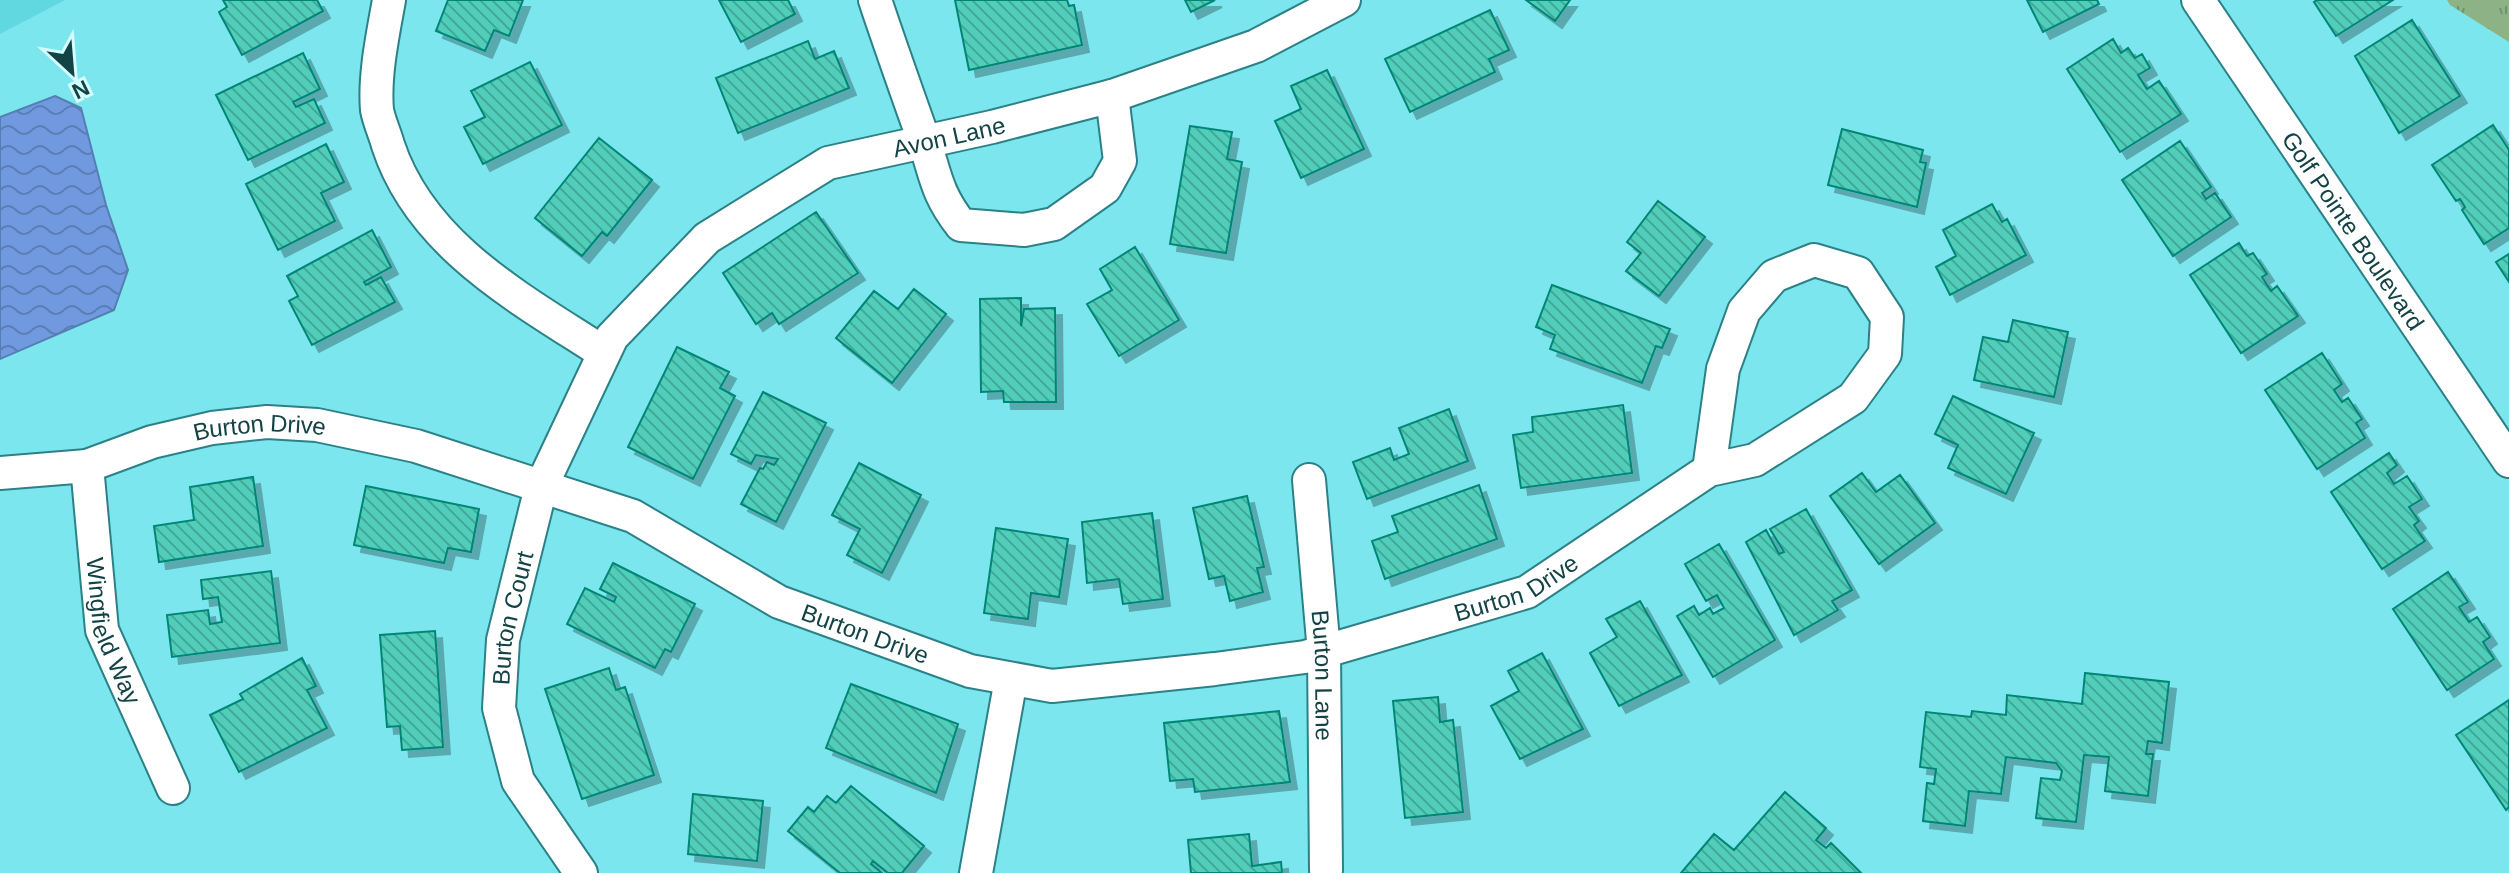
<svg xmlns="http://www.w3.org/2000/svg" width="2509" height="873" font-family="Helvetica,sans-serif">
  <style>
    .built { fill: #61d8df }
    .grass { fill: url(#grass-tufts) }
    .water { fill: url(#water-waves); stroke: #547fb1; stroke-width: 2 }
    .building { fill: url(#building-back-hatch); stroke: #048677; stroke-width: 2; filter: url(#shadow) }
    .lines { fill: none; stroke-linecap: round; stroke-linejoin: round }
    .minor-casing { stroke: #2c8187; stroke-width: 36 }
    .minor { stroke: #fff; stroke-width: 32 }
    .labels { text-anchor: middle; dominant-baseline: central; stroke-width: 8; stroke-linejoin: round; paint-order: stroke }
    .street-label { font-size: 24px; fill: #144345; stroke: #d5fcfe }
  </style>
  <defs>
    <pattern id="grass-tufts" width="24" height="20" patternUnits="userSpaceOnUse" patternTransform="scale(2)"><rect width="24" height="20" fill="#8cb285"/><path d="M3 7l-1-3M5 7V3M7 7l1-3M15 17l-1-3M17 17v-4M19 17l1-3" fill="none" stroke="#71926f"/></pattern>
    <pattern id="water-waves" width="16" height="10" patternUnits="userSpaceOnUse" patternTransform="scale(2)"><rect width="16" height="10" fill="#7099df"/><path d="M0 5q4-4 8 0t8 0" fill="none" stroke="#5b7eb7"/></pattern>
    <pattern id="building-back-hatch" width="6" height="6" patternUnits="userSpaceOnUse" patternTransform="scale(2)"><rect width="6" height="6" fill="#51ceba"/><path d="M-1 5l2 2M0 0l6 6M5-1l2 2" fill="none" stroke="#42a999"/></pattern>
    <filter id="shadow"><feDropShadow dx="7" dy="7" stdDeviation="0" flood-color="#0004"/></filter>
  </defs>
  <rect width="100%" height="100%" fill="#7be6ed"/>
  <path class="built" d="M0,0H65L0,34Z"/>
  <path class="grass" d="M2447,0H2509V42L2450,5Z"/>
  <path class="water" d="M55,96L81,108L106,205L128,270L114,310L0,359V117Z"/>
  <path class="building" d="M223,0H317L323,11L242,55L219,12L227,7Z
    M448,0H523L509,36L494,30L485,51L436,31Z
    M719,0H788L795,14L741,42Z
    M955,0H1067L1069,6L1074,5L1082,45L969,70Z
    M1185,0H1215L1191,12Z
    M1526,0H1570L1555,21Z
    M2027,0H2097L2099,4L2043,32Z
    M2317,0H2393L2336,36L2314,2Z
    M1490,10L1509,50L1489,59L1495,72L1410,112L1385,59Z
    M2412,20L2460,96L2399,133L2355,56Z
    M2113,39L2121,53L2128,48L2135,58L2142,54L2150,68L2138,75L2147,89L2159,81L2181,114L2120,152L2067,69Z
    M808,41L815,59L834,51L849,88L738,133L716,78Z
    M303,53L320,89L293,102L296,107L314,99L325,123L248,160L216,95Z
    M530,62L562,125L483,164L464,127L485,117L471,91Z
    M1327,70L1364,149L1301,178L1275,121L1301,109L1291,86Z
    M2493,125L2509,150V228L2484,244L2462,210L2465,207L2460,199L2456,201L2432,165Z
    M1190,126L1232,132L1227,159L1242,162L1226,253L1170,244Z
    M1842,129L1923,150L1920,162L1926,163L1917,207L1828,185Z
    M599,138L652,180L607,236L602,232L582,256L535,218Z
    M2180,141L2211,187L2202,193L2206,199L2215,193L2231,217L2173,256L2122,180Z
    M326,144L344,182L321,193L335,221L278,250L246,184Z
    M1658,201L1705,237L1659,296L1626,271L1641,253L1627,242Z
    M1992,204L2002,222L2007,219L2026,255L1950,295L1936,267L1956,256L1943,230Z
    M816,212L858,273L779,324L772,313L756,324L723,273Z
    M372,230L391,267L364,282L366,285L381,277L395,302L312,345L289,301L298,296L287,276Z
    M2239,243L2247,256L2253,253L2267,274L2262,277L2271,291L2277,286L2298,316L2241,353L2190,275Z
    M1135,247L1179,320L1119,356L1087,304L1112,290L1100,269Z
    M2509,254V282L2496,262Z
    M1552,285L1670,329L1662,348L1656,346L1642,383L1550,349L1555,335L1536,327Z
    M914,289L946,314L892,383L836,338L874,291L898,309Z
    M1021,298V326L1024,309L1055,308L1056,402H1004L1003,391L981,392L980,299Z
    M2013,320L2068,332L2054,397L1974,380L1983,337L2008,342Z
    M677,347L729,372L720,388L735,396L693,479L628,447Z
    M2322,353L2342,384L2334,390L2342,402L2348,398L2362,419L2356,423L2365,438L2317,469L2265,390Z
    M763,392L826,423L776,522L741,504L760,468L763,469L767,462L774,465L778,459L756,455L751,464L731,454Z
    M1953,396L2034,433L2006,494L1948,468L1958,445L1935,434Z
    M1623,405L1632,473L1521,488L1513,435L1533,432L1532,417Z
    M1449,409L1468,461L1367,499L1353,462L1390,448L1394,460L1409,454L1399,428Z
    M2389,453L2397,465L2387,473L2394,484L2407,476L2422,499L2409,507L2419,521L2414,525L2425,541L2382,569L2331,492Z
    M859,463L921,495L882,573L847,555L860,529L832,515Z
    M1862,473L1876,492L1900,475L1935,523L1879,564L1830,496Z
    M253,477L263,546L159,562L154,526L194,520L190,487Z
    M1479,485L1497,539L1385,579L1372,541L1398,532L1392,516Z
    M366,486L479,509L471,552L448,548L444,563L354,545Z
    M1247,496L1264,567L1257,568L1263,592L1230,601L1224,576L1209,579L1193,508Z
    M1806,509L1852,590L1832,601L1838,610L1794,635L1746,542L1766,530L1779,554L1784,552L1770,529Z
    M1152,513L1163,599L1123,604L1119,579L1087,583L1082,522Z
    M996,528L1068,539L1059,597L1031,593L1028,619L984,613Z
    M1719,544L1775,640L1713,677L1677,616L1694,606L1699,615L1710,608L1713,614L1724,608L1717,595L1706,601L1685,564Z
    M613,563L695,604L671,652L665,649L655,668L567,624L585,588L614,602L616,597L600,589Z
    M271,571L280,643L172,657L167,615L208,610L210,624L222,622L218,597L203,599L201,580Z
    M2448,572L2468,602L2459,607L2469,622L2477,617L2490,637L2483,642L2494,659L2447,690L2393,609Z
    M1640,601L1682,675L1619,706L1590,653L1617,637L1606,619Z
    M435,631L443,747L402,750L400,726L387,727L380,635Z
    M1542,653L1583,729L1520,759L1491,706L1519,691L1508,671Z
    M302,658L316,686L307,690L327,728L239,772L210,715L243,699L240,694Z
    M609,668L616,690L625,687L654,775L582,799L545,689Z
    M2085,673L2169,682L2162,743L2148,741L2146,754H2153L2148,796L2105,791L2109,757L2084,755L2076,822L2036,818L2041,778L2060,780L2062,771L2056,763L2006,757L2001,794L1969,791L1965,826L1923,821L1927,783L1934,784L1936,769L1920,767L1926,712L1971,717L1972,711L2006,715L2007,695L2082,704Z
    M851,684L958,724L936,793L826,748Z
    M1438,697L1440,722L1453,720L1463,812L1405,818L1393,701Z
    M2509,700V807L2506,810L2456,735Z
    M1279,711L1290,782L1195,792L1193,779L1170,781L1164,723Z
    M851,786L924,846L902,873H888L873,861L871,864L882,873H840L788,831L808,807L814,812L827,796L836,803Z
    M1785,792L1826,828L1816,840L1826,848L1831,843L1861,873H1681L1714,834L1734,850Z
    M693,794L763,801L757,861L688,854Z
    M1249,834L1252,866L1281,862L1282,873H1191L1188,840Z"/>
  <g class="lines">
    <defs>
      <g id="minor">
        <path d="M389,0C383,34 374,75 377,110C379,121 385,134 388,145C421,246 521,299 604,353"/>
        <path d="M875,0C890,45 906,90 922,135C936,173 934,190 961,225L1024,230L1054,224L1105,188L1120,161L1112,96"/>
        <path id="s1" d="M2198,0L2509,461"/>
        <path id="s2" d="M87,466L102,630L173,788"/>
        <path id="s3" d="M0,473L87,466L152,442L212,428L267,422L317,425L416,446L633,516L779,602L970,671L1052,686L1215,669L1305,657L1527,592L1709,470L1755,460L1853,398L1885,354L1887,317L1858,273L1814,260L1774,276L1744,311L1723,369L1709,470"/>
        <path id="s4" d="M1309,480L1324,652L1326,870"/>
        <path id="s5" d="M581,873L518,781L499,708L503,640L541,487L612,337L707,238L828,163L992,127L1112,96L1256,46L1344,0"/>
        <path d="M976,873L1011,679"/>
      </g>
    </defs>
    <use href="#minor" class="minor-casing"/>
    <use href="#minor" class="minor"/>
  </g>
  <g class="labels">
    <g class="street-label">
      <text stroke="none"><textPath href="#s5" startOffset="982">Avon Lane</textPath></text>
      <text stroke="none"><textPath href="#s1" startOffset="278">Golf Pointe Boulevard</textPath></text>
      <text stroke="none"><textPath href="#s3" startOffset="266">Burton Drive</textPath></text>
      <text stroke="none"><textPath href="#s3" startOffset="1586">Burton Drive</textPath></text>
      <text stroke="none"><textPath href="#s5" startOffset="278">Burton Court</textPath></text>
      <text stroke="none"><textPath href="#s2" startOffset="168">Wingfield Way</textPath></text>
      <text stroke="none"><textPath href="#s3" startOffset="914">Burton Drive</textPath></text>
      <text stroke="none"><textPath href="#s4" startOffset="196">Burton Lane</textPath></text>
    </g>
  </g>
  <g transform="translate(72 72) rotate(154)" stroke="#d5fcfe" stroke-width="6" paint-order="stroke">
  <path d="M0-6L14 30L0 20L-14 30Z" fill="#144345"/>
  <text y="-12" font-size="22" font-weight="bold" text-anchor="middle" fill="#144345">N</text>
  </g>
</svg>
